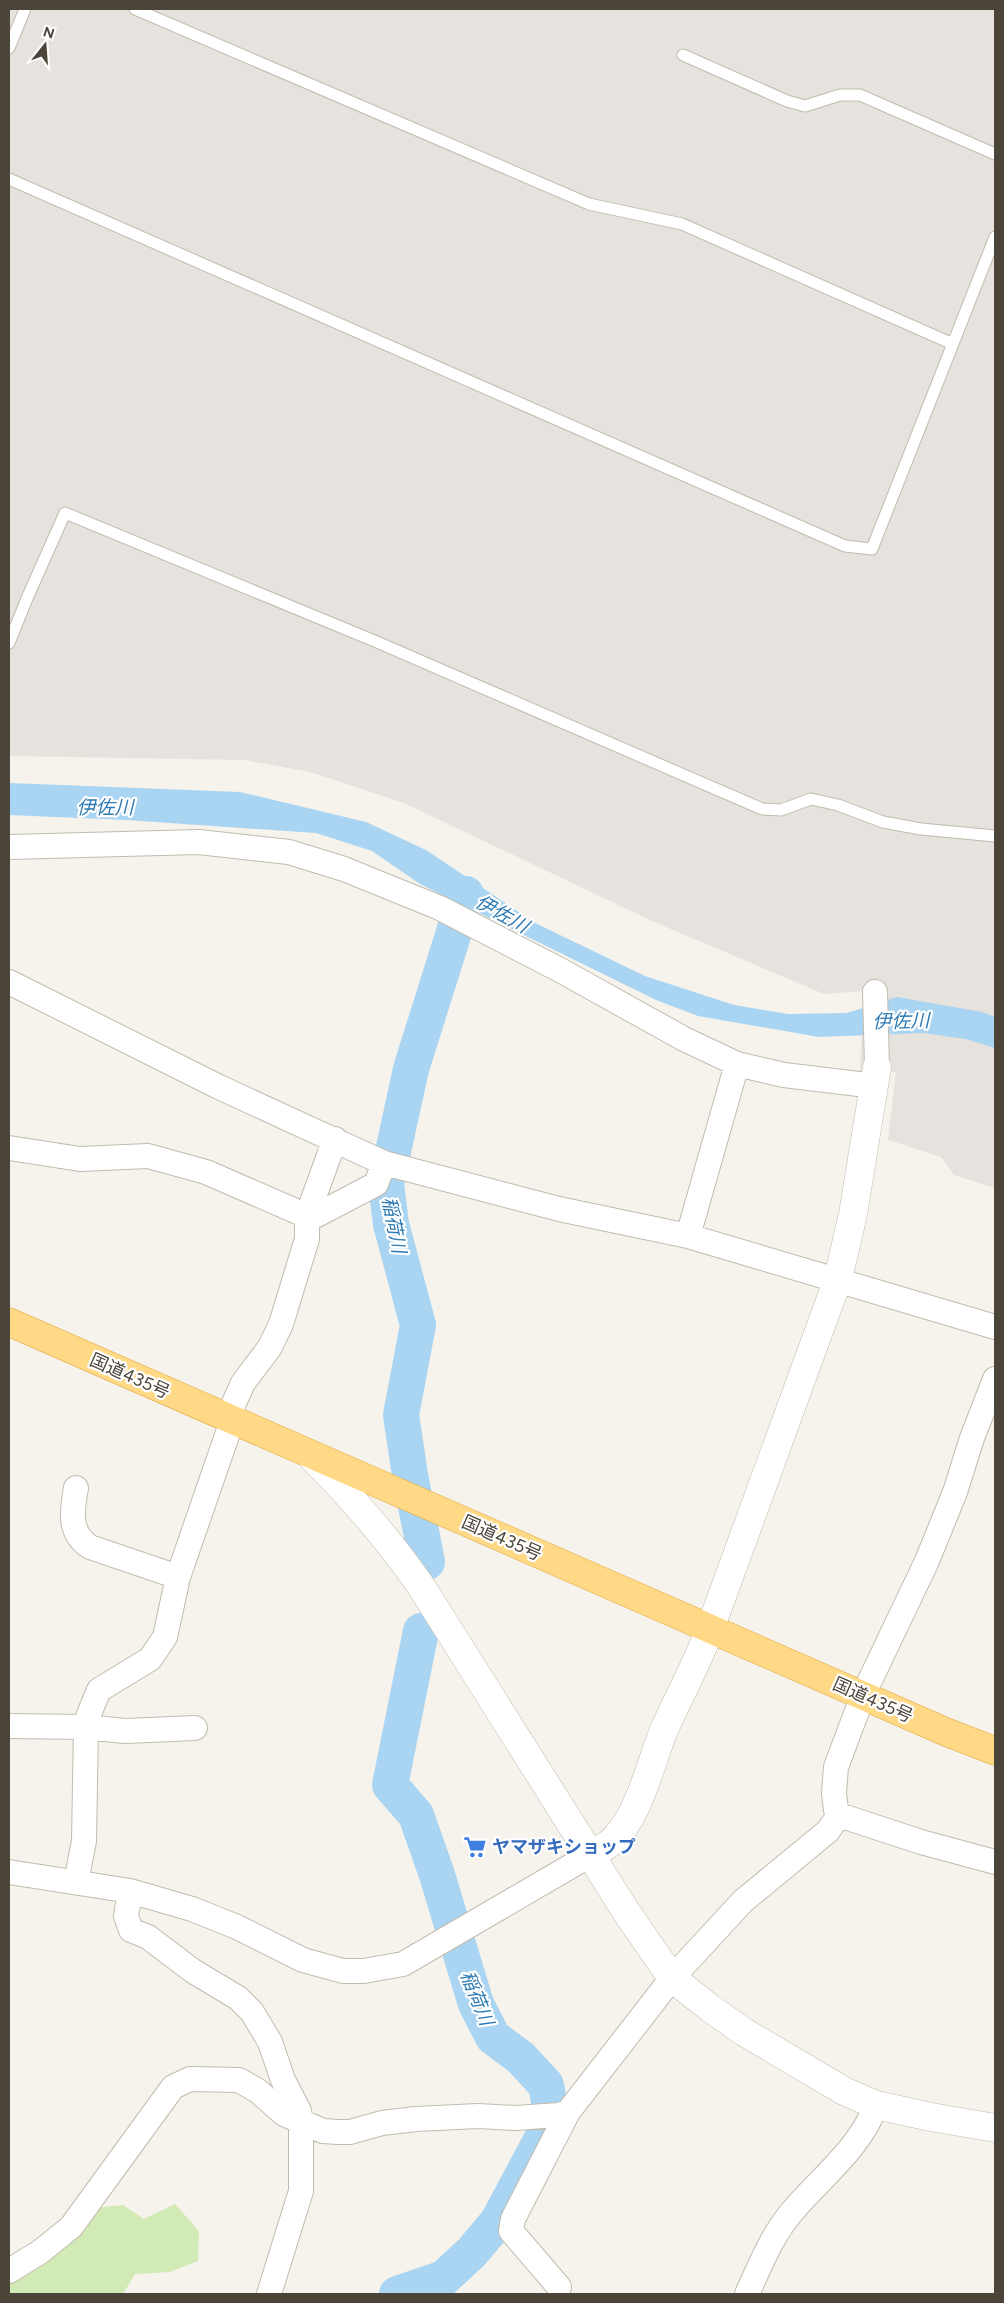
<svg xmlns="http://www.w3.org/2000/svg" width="1004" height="2303" font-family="Figtree,'Noto Sans JP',sans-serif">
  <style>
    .industrial { fill: #e6e2dd }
    .green { fill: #d2eab5 }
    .water { fill: #a9d4f2 }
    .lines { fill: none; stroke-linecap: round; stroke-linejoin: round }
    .river { stroke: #a9d4f2; stroke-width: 36 }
    .service-casing { stroke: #c2bbae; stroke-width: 13 }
    .minor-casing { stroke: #c2bbae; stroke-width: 26 }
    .tertiary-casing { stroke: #c2bbae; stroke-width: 29 }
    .trunk-casing { stroke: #e0a43c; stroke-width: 29 }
    .service { stroke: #fff; stroke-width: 11 }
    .minor { stroke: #fff; stroke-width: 24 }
    .tertiary { stroke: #fff; stroke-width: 28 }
    .trunk { stroke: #ffd985; stroke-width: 28 }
    .labels { text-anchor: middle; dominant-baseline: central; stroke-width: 4.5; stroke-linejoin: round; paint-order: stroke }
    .street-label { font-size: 18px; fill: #4b4439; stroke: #fff }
    .shop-label { font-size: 18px; font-weight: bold; fill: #366cbe; stroke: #fff; text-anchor: start }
    .water-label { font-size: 19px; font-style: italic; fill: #2e7ab2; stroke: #fff }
  </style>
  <rect width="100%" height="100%" fill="#f6f3ec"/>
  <path class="industrial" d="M9,9H995V1188L954,1175L941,1157L888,1140L896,1072H860L863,991L824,994L652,921L404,803L310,772L245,760L9,756Z"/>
  <path class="green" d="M175,2204L199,2231L198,2261L170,2272L135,2274L123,2294H9V2276L96,2208L123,2205L144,2219Z"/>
  <path class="water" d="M9,783L240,792L366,822L426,850L535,923L645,976L734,1005L788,1014L847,1013L897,997L982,1012L995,1017V1048L966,1039L923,1033L819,1037L698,1016L656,1000L420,884L372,851L316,833L126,820L9,815Z"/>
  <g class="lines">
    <path class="river" d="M427,1562L410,1475L401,1415L418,1325L391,1224L386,1184L411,1069L466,894
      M397,2294L444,2278L472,2252L498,2221L546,2131L550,2107L546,2085L521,2058L493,2037L476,2004L437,1875L416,1815L390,1785L421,1631"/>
    <defs>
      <path id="service" d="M135,9L589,204L682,224L953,344
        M9,48L25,9
        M683,55L787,101L805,106L840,95H860L995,154
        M9,179L845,546L872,549L995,237
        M9,643L28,596L65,513L377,642L762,809L781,810L811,799L838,805L883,822L921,829L995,836"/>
      <path id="minor" d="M9,847L199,842L289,852L344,869L440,908L560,970L684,1039L737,1064L784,1075L875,1086
        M9,982L219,1087L384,1163L559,1209L688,1236L995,1327
        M875,992L877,1067
        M9,1148L80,1159L148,1156L206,1172L307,1216L317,1215L376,1184L384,1163
        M688,1236L737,1064
        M995,1379L972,1438L955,1492L927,1561L863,1695L836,1767L834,1793L836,1810L839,1815L921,1842L995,1862
        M76,1488C72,1510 68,1533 90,1547L178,1577
        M9,1726L86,1727L125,1731L195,1728
        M9,1872L130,1891L192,1909L237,1927L303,1960L343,1971H364L403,1964L590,1855
        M76,1882L84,1841L86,1727L89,1714L99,1690L150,1659L165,1637L178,1577L232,1421L233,1405L243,1383L270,1347L281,1324L307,1239V1216L335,1139
        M130,1891L126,1916L131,1930L148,1937L193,1971L238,1998L252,2012L270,2042L283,2080L299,2111L301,2122V2191L269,2294
        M9,2271L40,2252L71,2227L173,2087L190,2079L239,2080L258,2091L284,2114L323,2131L338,2132H350L382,2123L416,2119L478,2116L515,2118L559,2115L568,2112
        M559,2287L511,2231L513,2219L568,2112L672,1978L743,1901L828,1831L839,1815
        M747,2294C760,2266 771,2237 791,2213C820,2178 860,2149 876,2105"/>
      <path id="tertiary" d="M309,1454C350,1495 385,1535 419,1583L627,1913L672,1978L710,2008L744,2032L844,2091L876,2105L931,2117L995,2128
        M590,1855C597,1851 604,1848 610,1843C639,1818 650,1764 664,1730C679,1696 697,1664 710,1629L838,1279L853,1214L877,1067"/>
      <path id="trunk" d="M9,1322L946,1732L995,1751"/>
    </defs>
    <use href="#service" class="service-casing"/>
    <use href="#minor" class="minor-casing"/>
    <use href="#tertiary" class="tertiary-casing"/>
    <use href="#trunk" class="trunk-casing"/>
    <use href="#service" class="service"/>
    <use href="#minor" class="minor"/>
    <use href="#tertiary" class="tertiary"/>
    <use href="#trunk" class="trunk"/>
  </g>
  <defs>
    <symbol id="supermarket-bare" viewBox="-9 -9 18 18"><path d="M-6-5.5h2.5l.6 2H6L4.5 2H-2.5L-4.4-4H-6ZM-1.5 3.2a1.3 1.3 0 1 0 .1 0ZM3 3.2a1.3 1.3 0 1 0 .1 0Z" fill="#3f7fe0" stroke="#fff" stroke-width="2.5" paint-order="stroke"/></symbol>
  </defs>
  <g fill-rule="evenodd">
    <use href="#supermarket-bare" x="459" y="1831" width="32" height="32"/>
  </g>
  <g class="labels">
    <g class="street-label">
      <text transform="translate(130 1376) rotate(24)">国道435号</text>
      <text transform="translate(502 1538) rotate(24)">国道435号</text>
      <text transform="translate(873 1700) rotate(24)">国道435号</text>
    </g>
    <g class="shop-label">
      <text x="492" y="1847">ヤマザキショップ</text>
    </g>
    <g class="water-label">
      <text x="105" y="807">伊佐川</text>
      <text transform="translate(502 914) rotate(29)">伊佐川</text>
      <text transform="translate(901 1021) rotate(-1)">伊佐川</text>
      <text transform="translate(394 1225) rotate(79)">稲荷川</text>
      <text transform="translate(477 1998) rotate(68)">稲荷川</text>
    </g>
  </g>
  <rect width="1004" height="2303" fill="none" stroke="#4b4439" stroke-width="20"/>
  <g transform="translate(45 45) rotate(17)" stroke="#ffffff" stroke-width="4" paint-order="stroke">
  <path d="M0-4L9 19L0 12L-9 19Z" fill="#4b4439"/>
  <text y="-8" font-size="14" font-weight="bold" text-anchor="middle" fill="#4b4439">N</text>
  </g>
</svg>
